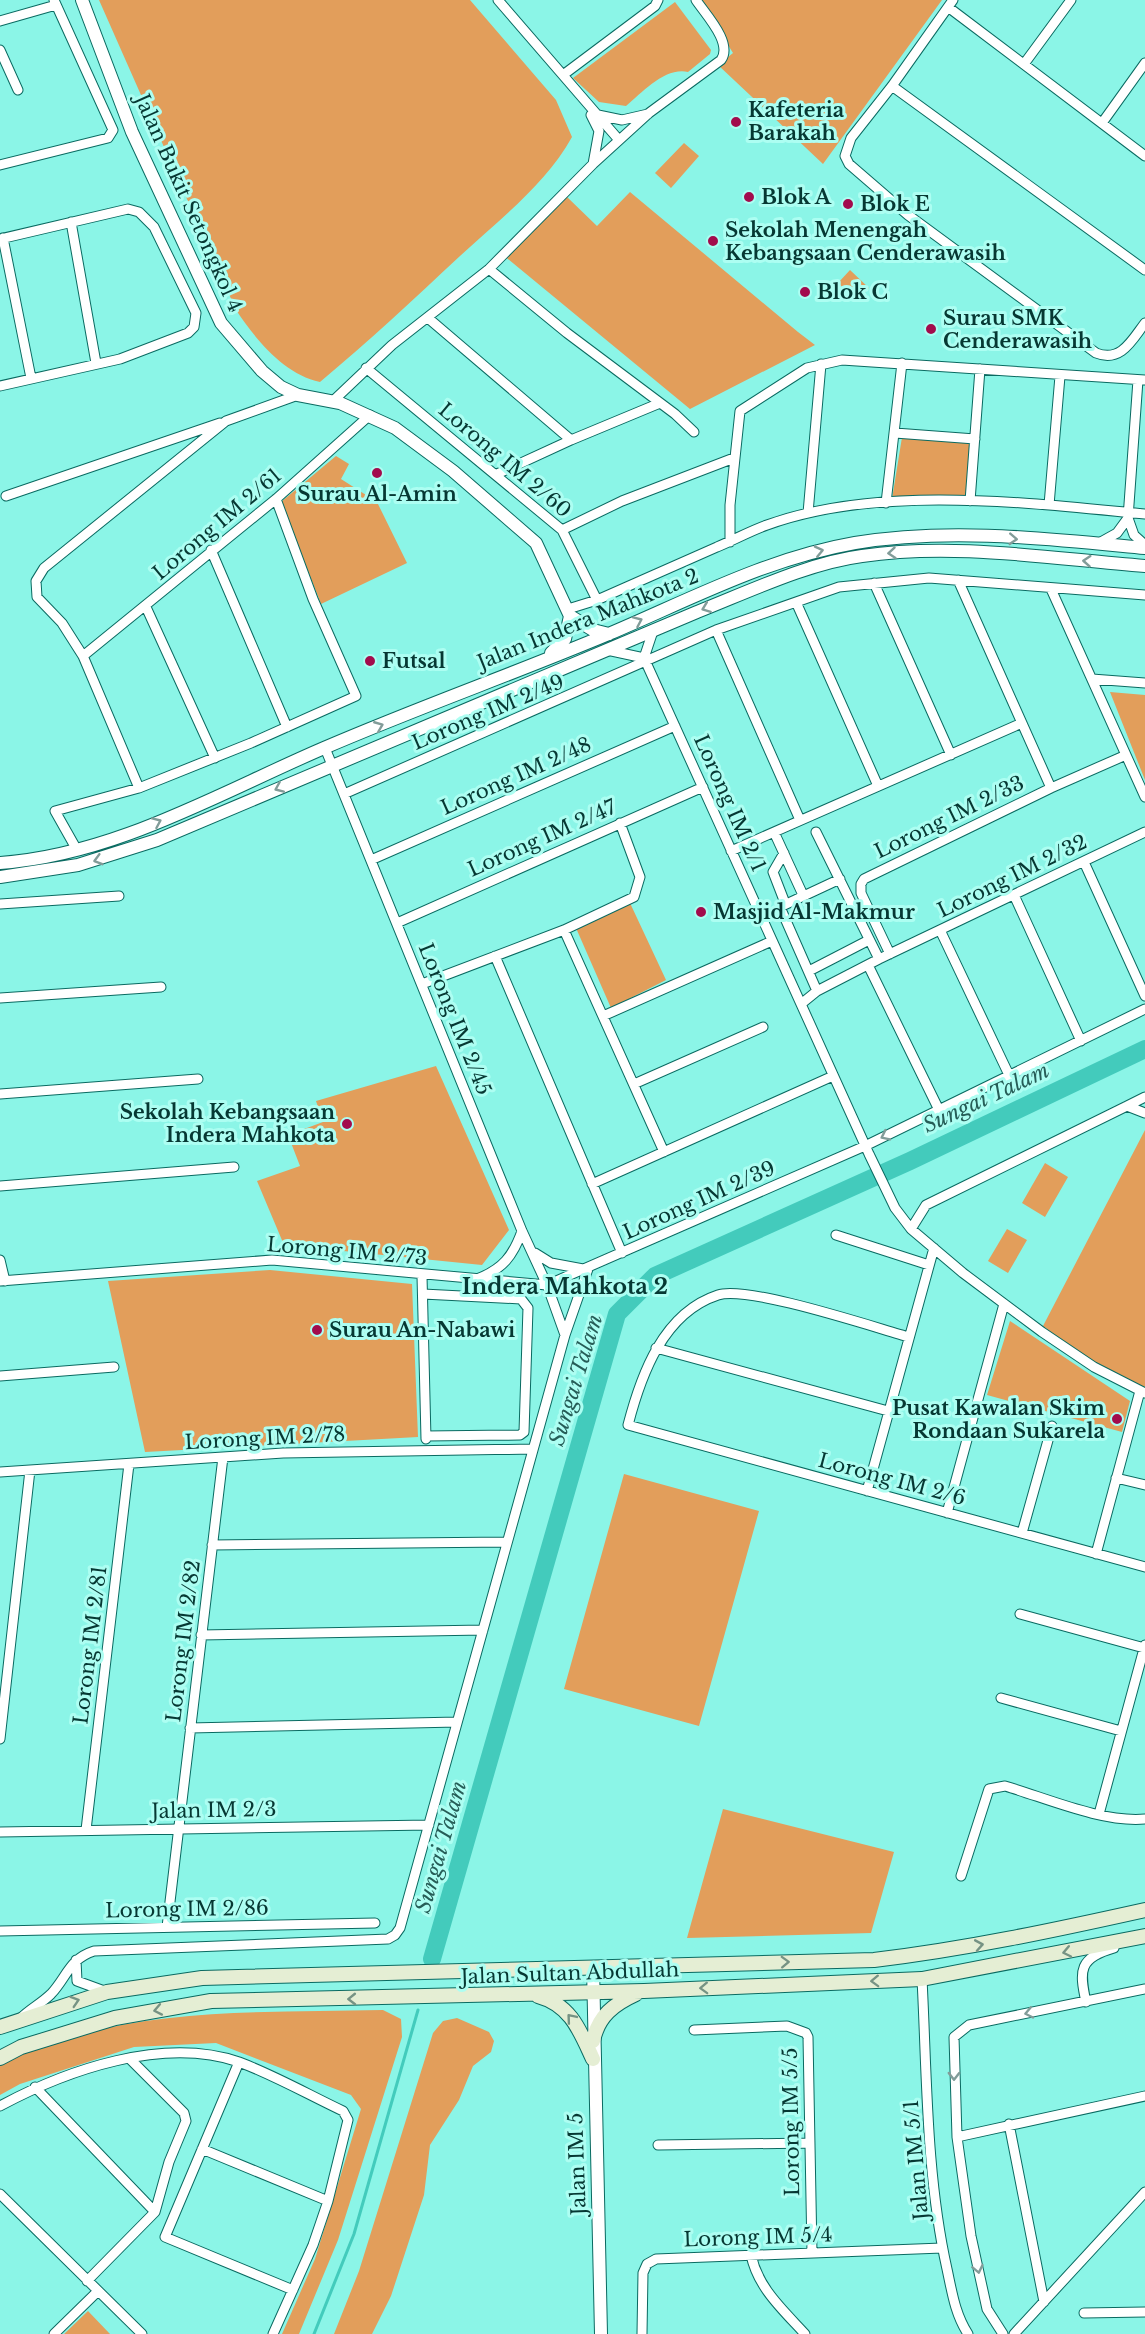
<svg xmlns="http://www.w3.org/2000/svg" width="1145" height="2334" font-family="'Libre Baskerville',serif">
  <style>
    .green { fill: #e29e5b }
    .lines { fill: none; stroke-linecap: round; stroke-linejoin: round }
    .stream { stroke: #43cbbc; stroke-width: 3 }
    .river { stroke: #43cbbc; stroke-width: 18 }
    .minor-casing { stroke: #0a6a61; stroke-width: 11 }
    .tertiary-casing { stroke: #0a6a61; stroke-width: 14 }
    .secondary-casing { stroke: #0a6a61; stroke-width: 16 }
    .minor { stroke: #fff; stroke-width: 9 }
    .tertiary { stroke: #fff; stroke-width: 12 }
    .secondary { stroke: #e5eed4; stroke-width: 14 }
    .oneway { stroke: #829c99 }
    .oneway2 { stroke: #769384 }
    .poi-dot { fill: #a20b4c; stroke: #adfef2; stroke-width: 2 }
    .labels { text-anchor: middle; dominant-baseline: central; stroke-width: 6; stroke-linejoin: round; paint-order: stroke }
    .poi-label { font-size: 20px; font-weight: bold; fill: #063833; stroke: #adfef2; text-anchor: start }
    .street-label { font-size: 20px; fill: #063833; stroke: #adfef2 }
    .water-label { font-size: 21px; font-style: italic; fill: #265d57; stroke: #adfef2 }
    .quarter-label { font-size: 22px; font-weight: bold; fill: #063833; stroke: #adfef2 }
  </style>
  <rect width="100%" height="100%" fill="#8bf5e7"/>
  <path class="green" d="M99,0H470L556,100L572,137C546,184 499,220 460,256C414,299 368,342 320,382C284,374 256,340 236,310Z
    M700,0H942L823,164L718,65L733,53Z
    M675,2L711,50L710,54L688,72C665,67 643,92 626,106L599,102L573,78Z
    M684,143L699,156L671,188L655,173Z
    M630,192L798,332L815,345L690,409L503,255L566,196L597,226Z
    M850,270L869,288L857,301L838,283Z
    M903,431L972,437L967,496L892,499Z
    M336,456L349,464L341,479L377,502L407,563L321,604L281,502Z
    M1110,692L1145,695V780Z
    M630,903L666,980L611,1008L576,928Z
    M436,1066L509,1230L482,1265L284,1245L257,1181L300,1166L288,1135L323,1122L316,1101Z
    M1145,1130V1386L1141,1393L1094,1366L1043,1326Z
    M1045,1163L1068,1177L1045,1217L1022,1203Z
    M1007,1229L1027,1240L1008,1273L988,1261Z
    M270,1270L412,1284L418,1437L145,1452L108,1281Z
    M1010,1321L1130,1401L1122,1432L987,1395Z
    M624,1474L759,1511L699,1726L564,1689Z
    M723,1809L894,1852L871,1933L687,1938Z
    M383,2010L401,2019L402,2037L338,2240L299,2334H282L315,2259L361,2109L351,2095L216,2043L134,2047L20,2084L0,2095V2065C116,2005 255,2013 383,2010Z
    M457,2018L489,2032L494,2041L491,2052L473,2066L459,2100L430,2145L424,2195L391,2296L372,2334H334L359,2271L433,2033L443,2021Z
    M88,2311L110,2334H64Z"/>
  <g class="lines">
    <path class="stream" d="M314,2334L354,2234L418,2010"/>
    <path class="river" d="M432,1959L617,1314L655,1276L910,1161L1145,1049"/>
    <defs>
      <path id="minor" d="M498,0L619,140
        M953,0L892,86L851,138L845,156L849,164L908,215L1096,353C1121,363 1132,340 1145,323
        M948,7L1145,156
        M0,21L56,5
        M0,50L18,90
        M1024,64L1071,0
        M563,75L655,6L658,0
        M892,86L1145,270
        M591,115L599,131L593,164
        M598,115L622,120L648,114
        M1102,123L1145,63
        M0,165L108,138L113,130L54,0
        M71,222L96,363
        M3,238L31,378
        M0,239L128,209L139,212L154,227L196,313L194,327L188,333L120,359L0,386
        M489,269L567,333L675,414L694,432
        M428,318L571,440
        M366,368L562,530L597,600
        M333,401L392,345L489,269L593,164L649,113L721,60C733,43 706,15 696,0
        M895,433L975,439
        M497,474L571,440L660,403
        M6,496L220,423
        M970,501L980,369
        M886,503L902,363
        M1049,505L1060,376
        M808,513L821,364
        M1128,518L1134,535L1145,545
        M562,530L622,501L734,458
        M730,542V505L740,411L807,368L842,360L1145,380
        M1099,543L1117,533L1128,518L1138,380
        M211,550L287,727
        M958,580L1051,788
        M874,583L951,755
        M1051,589L1145,797
        M796,602L878,786
        M146,607L215,758
        M568,609L597,600C637,582 677,565 717,547C734,540 750,531 767,525C880,484 1028,503 1145,514
        M716,630L800,820
        M653,631L644,658L869,1154L895,1208L911,1229L963,1273L1042,1332L1094,1367L1145,1393
        M607,650L644,658
        M83,656L276,499L370,415
        M1092,679L1145,683
        M325,748L522,1231L547,1285L565,1335
        M139,788L83,656L62,623L37,597L36,581L44,568L226,421L298,395
        M344,794L716,630L839,587L929,578L1145,595
        M774,832L803,895
        M816,832L879,959
        M77,850L55,811L139,788L251,743L356,696L313,599L276,499
        M731,851L1022,723
        M784,853L773,872L785,903
        M371,860L675,726
        M1084,862L1145,996
        M1014,895L1081,1041
        M0,904L119,896
        M397,923L703,787
        M564,930L664,1152
        M940,930L1009,1075
        M890,954L861,893V884L864,879L1051,788L1126,755
        M495,956L622,1253
        M868,965L939,1110
        M809,971L869,940
        M422,984L564,930L634,897L640,877L620,823
        M817,991L780,907L840,879
        M0,998L161,987
        M801,1004L817,991L879,959L1145,832
        M603,1016L772,941
        M634,1084L763,1027
        M0,1094L198,1079
        M1145,1097L1127,1106L1145,1113
        M592,1184L833,1076
        M0,1186L234,1167
        M911,1229L926,1205L1127,1106
        M836,1235L929,1265
        M535,1253L551,1263L583,1269
        M0,1260L5,1281
        M422,1276L426,1439
        M477,1279C503,1269 513,1256 522,1231
        M0,1281L272,1260L547,1285L865,1146L1145,1009
        M423,1294L521,1299L528,1308L524,1432L520,1435L426,1436
        M909,1337C873,1327 747,1285 718,1295C663,1313 641,1375 628,1425L1145,1567
        M656,1348L888,1411
        M0,1376L114,1367
        M0,1472L283,1453L533,1449
        M1116,1478L1145,1485
        M867,1491L934,1248
        M947,1513L1004,1304
        M1022,1533L1052,1426
        M212,1545L507,1542
        M1096,1554L1140,1391
        M1020,1614L1144,1648
        M201,1635L483,1630
        M1001,1698L1121,1731
        M190,1728L457,1722
        M0,1739L30,1470
        M1099,1814L1145,1645
        M86,1830L129,1464
        M0,1832L429,1825
        M961,1876L989,1789L1005,1786C1046,1798 1103,1823 1145,1819
        M167,1927L223,1457
        M0,1931L375,1923
        M76,1960L77,1981L107,1992
        M922,1979C927,2076 926,2175 947,2269C952,2292 955,2314 968,2334
        M1086,2002C1079,1970 1079,1958 1114,1948
        M21,2018C30,2009 42,2003 51,1994C67,1977 69,1959 94,1951L388,1939L395,1935L400,1928L565,1335L588,1269
        M694,2030L787,2026L806,2033L808,2037L812,2253
        M239,2062L165,2237L293,2290
        M35,2087L155,2212
        M0,2106C67,2070 163,2036 239,2062C274,2075 309,2095 343,2111L348,2120L328,2201L313,2245L273,2334
        M1009,2124L1044,2302
        M957,2137L1145,2096
        M658,2145L810,2143
        M202,2149L328,2201
        M0,2194L142,2334
        M751,2255C758,2288 783,2310 805,2334
        M87,2281L155,2212L169,2162L186,2121L184,2113L129,2058
        M1084,2313L1145,2312
        M54,2334L97,2292
        M642,2334L643,2273L647,2264L656,2259L942,2248
        M1003,2334L987,2309L971,2236L957,2137L954,2037L969,2025L1145,1989
        M1014,2334L1145,2192"/>
      <path id="tertiary" d="M82,0L132,132L221,323L262,371L281,387L298,395L340,403L395,428L453,471L536,543L570,616L565,639L551,653
        M570,616L593,630L609,634
        M0,863C115,855 219,793 324,748C419,707 516,673 611,633C691,599 768,558 855,543C950,527 1050,539 1145,548
        M0,877L78,865L157,840L697,612C748,592 808,563 862,556C955,542 1052,559 1145,566
        M593,1967L601,2334"/>
      <path id="secondary" d="M538,1996C571,2005 580,2031 593,2059
        M0,2027L107,1992L202,1978L874,1960C966,1949 1055,1930 1145,1910
        M593,2041C598,2016 614,2004 636,1994
        M0,2058L21,2047L115,2018L211,2001L644,1991L922,1979L1145,1936"/>
    </defs>
    <use href="#minor" class="minor-casing"/>
    <use href="#tertiary" class="tertiary-casing"/>
    <use href="#secondary" class="secondary-casing"/>
    <use href="#minor" class="minor"/>
    <use href="#tertiary" class="tertiary"/>
    <use href="#secondary" class="secondary"/>
  </g>
  <defs><path id="oneway-chevron" d="M-2-3.5L2.5 0L-2 3.5" fill="none" stroke-width="1.6" stroke-linecap="round" stroke-linejoin="round" transform="scale(1.5)"/></defs>
  <g class="oneway">
    <use href="#oneway-chevron" transform="translate(1013 539) rotate(3)"/>
    <use href="#oneway-chevron" transform="translate(819 551) rotate(-13)"/>
    <use href="#oneway-chevron" transform="translate(892 553) rotate(175)"/>
    <use href="#oneway-chevron" transform="translate(1087 561) rotate(-176)"/>
    <use href="#oneway-chevron" transform="translate(706 608) rotate(159)"/>
    <use href="#oneway-chevron" transform="translate(638 621) rotate(-24)"/>
    <use href="#oneway-chevron" transform="translate(379 726) rotate(-22)"/>
    <use href="#oneway-chevron" transform="translate(279 788) rotate(157)"/>
    <use href="#oneway-chevron" transform="translate(157 822) rotate(-24)"/>
    <use href="#oneway-chevron" transform="translate(98 860) rotate(164)"/>
    <use href="#oneway-chevron" transform="translate(885 1136) rotate(154)"/>
    <use href="#oneway-chevron" transform="translate(1029 2013) rotate(168)"/>
    <use href="#oneway-chevron" transform="translate(954 2076) rotate(90)"/>
    <use href="#oneway-chevron" transform="translate(978 2269) rotate(78)"/>
  </g>
  <g class="oneway2">
    <use href="#oneway-chevron" transform="translate(979 1945) rotate(-10)"/>
    <use href="#oneway-chevron" transform="translate(1067 1952) rotate(168)"/>
    <use href="#oneway-chevron" transform="translate(785 1962) rotate(-2)"/>
    <use href="#oneway-chevron" transform="translate(875 1981) rotate(178)"/>
    <use href="#oneway-chevron" transform="translate(704 1988) rotate(178)"/>
    <use href="#oneway-chevron" transform="translate(352 1999) rotate(179)"/>
    <use href="#oneway-chevron" transform="translate(75 2001) rotate(-18)"/>
    <use href="#oneway-chevron" transform="translate(158 2010) rotate(169)"/>
    <use href="#oneway-chevron" transform="translate(571 2018) rotate(-130)"/>
  </g>
  <g class="poi-dot">
    <circle cx="736" cy="122" r="6"/>
    <circle cx="749" cy="197" r="6"/>
    <circle cx="848" cy="204" r="6"/>
    <circle cx="713" cy="241" r="6"/>
    <circle cx="805" cy="292" r="6"/>
    <circle cx="931" cy="329" r="6"/>
    <circle cx="377" cy="473" r="6"/>
    <circle cx="370" cy="661" r="6"/>
    <circle cx="701" cy="912" r="6"/>
    <circle cx="347" cy="1124" r="6"/>
    <circle cx="317" cy="1330" r="6"/>
    <circle cx="1117" cy="1419" r="6"/>
  </g>
  <g class="labels">
    <g class="poi-label">
      <text x="748" y="110">Kafeteria<tspan x="748" dy="23">Barakah</tspan></text>
      <text x="761" y="197">Blok A</text>
      <text x="860" y="204">Blok E</text>
      <text x="725" y="230">Sekolah Menengah<tspan x="725" dy="23">Kebangsaan Cenderawasih</tspan></text>
      <text x="817" y="292">Blok C</text>
      <text x="943" y="318">Surau SMK<tspan x="943" dy="23">Cenderawasih</tspan></text>
      <text x="377" y="494" text-anchor="middle">Surau Al-Amin</text>
      <text x="382" y="661">Futsal</text>
      <text x="713" y="912">Masjid Al-Makmur</text>
      <text x="335" y="1112" text-anchor="end">Sekolah Kebangsaan<tspan x="335" dy="23">Indera Mahkota</tspan></text>
      <text x="329" y="1330">Surau An-Nabawi</text>
      <text x="1105" y="1408" text-anchor="end">Pusat Kawalan Skim<tspan x="1105" dy="23">Rondaan Sukarela</tspan></text>
    </g>
    <g class="street-label">
      <text transform="translate(189 203) rotate(66)">Jalan Bukit Setongkol 4</text>
      <text transform="translate(505 460) rotate(40)">Lorong IM 2/60</text>
      <text transform="translate(217 524) rotate(-40)">Lorong IM 2/61</text>
      <text transform="translate(588 619) rotate(-22)">Jalan Indera Mahkota 2</text>
      <text transform="translate(488 712) rotate(-23)">Lorong IM 2/49</text>
      <text transform="translate(516 776) rotate(-24)">Lorong IM 2/48</text>
      <text transform="translate(730 803) rotate(66)">Lorong IM 2/1</text>
      <text transform="translate(949 817) rotate(-26)">Lorong IM 2/33</text>
      <text transform="translate(542 838) rotate(-24)">Lorong IM 2/47</text>
      <text transform="translate(1012 876) rotate(-26)">Lorong IM 2/32</text>
      <text transform="translate(455 1019) rotate(68)">Lorong IM 2/45</text>
      <text transform="translate(699 1200) rotate(-24)">Lorong IM 2/39</text>
      <text transform="translate(347 1251) rotate(5)">Lorong IM 2/73</text>
      <text transform="translate(265 1438) rotate(-3)">Lorong IM 2/78</text>
      <text transform="translate(892 1479) rotate(15)">Lorong IM 2/6</text>
      <text transform="translate(183 1641) rotate(-83)">Lorong IM 2/82</text>
      <text transform="translate(90 1645) rotate(-83)">Lorong IM 2/81</text>
      <text transform="translate(214 1810) rotate(-1)">Jalan IM 2/3</text>
      <text transform="translate(187 1909) rotate(-1)">Lorong IM 2/86</text>
      <text transform="translate(570 1973) rotate(-2)">Jalan Sultan Abdullah</text>
      <text transform="translate(791 2122) rotate(-91)">Lorong IM 5/5</text>
      <text transform="translate(916 2160) rotate(-95)">Jalan IM 5/1</text>
      <text transform="translate(577 2164) rotate(-92)">Jalan IM 5</text>
      <text transform="translate(758 2237) rotate(-2)">Lorong IM 5/4</text>
    </g>
    <g class="water-label">
      <text transform="translate(986 1098) rotate(-25)">Sungai Talam</text>
      <text transform="translate(576 1380) rotate(-73)">Sungai Talam</text>
      <text transform="translate(441 1847) rotate(-74)">Sungai Talam</text>
    </g>
    <g class="quarter-label">
      <text x="565" y="1286">Indera Mahkota 2</text>
    </g>
  </g>
</svg>
